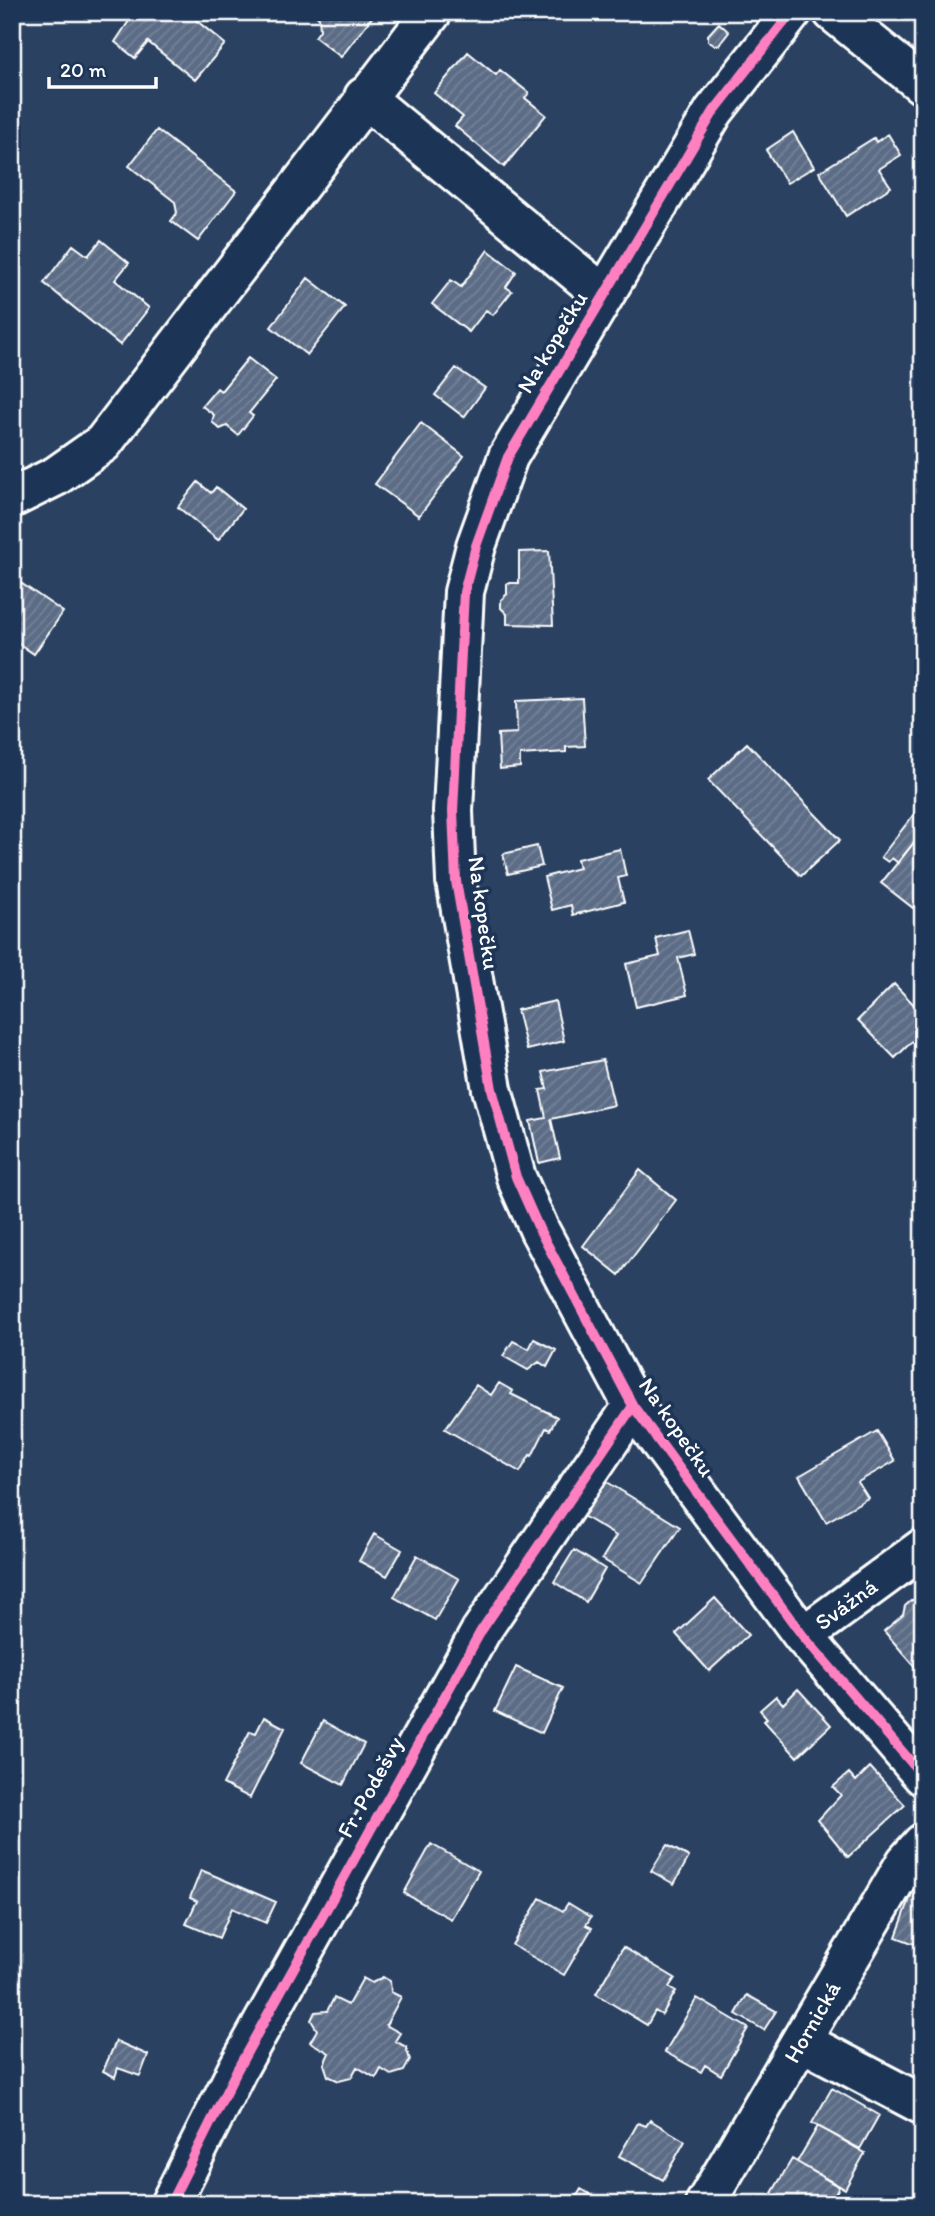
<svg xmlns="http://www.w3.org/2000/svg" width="935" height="2216" font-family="Itim,sans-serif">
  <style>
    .building { fill: url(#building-hatch); stroke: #fff; stroke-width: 2 }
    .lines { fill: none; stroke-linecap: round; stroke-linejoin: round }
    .minor-casing { stroke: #fff; stroke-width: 44 }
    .tertiary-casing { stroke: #fff; stroke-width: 44 }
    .minor { stroke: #1d3557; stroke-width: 38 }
    .tertiary { stroke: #1d3557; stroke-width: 38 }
    .cycleway-casing { stroke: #1d3557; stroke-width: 15 }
    .cycleway { stroke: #ff80c0; stroke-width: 10 }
    .labels { text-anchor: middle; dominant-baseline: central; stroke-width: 7; stroke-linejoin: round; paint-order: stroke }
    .street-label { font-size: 23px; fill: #fff; stroke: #1d3557 }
  </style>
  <defs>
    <pattern id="building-hatch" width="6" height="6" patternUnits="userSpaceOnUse" patternTransform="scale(1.75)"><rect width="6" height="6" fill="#5b6c86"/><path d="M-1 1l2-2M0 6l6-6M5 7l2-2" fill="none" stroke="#748298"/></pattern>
  </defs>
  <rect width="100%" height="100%" fill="#2a4161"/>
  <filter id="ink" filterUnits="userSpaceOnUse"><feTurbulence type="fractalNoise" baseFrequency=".0143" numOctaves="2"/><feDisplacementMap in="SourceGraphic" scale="14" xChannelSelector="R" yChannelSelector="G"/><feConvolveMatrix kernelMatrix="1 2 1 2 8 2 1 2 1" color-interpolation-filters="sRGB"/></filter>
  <g filter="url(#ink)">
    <path class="building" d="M135,12H186L225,44L195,80L148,42L135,58L115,42Z
      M311,12H376L341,57L315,37L320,30L319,18Z
      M719,23L729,32L719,45H714L708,41V35Z
      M468,52L496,75L500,70L529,93L525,98L546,115L504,167L455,126L463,117L434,93Z
      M157,130L236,191L198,241L171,221L177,213L175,202L129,166Z
      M793,132L814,167L787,183L766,150Z
      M888,134L901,155L879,169L891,187L846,216L819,172L874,138L876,142Z
      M101,240L129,263L115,280L149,308L120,345L44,283L73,245L88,256Z
      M488,250L516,272L506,287L512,291L493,315L486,310L469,332L432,304L451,280L461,287Z
      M308,278L345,307L307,355L271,327Z
      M248,358L276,380L249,413L253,416L238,435L227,426L220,429L212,422L214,415L202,406L217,388L221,391Z
      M456,368L485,388L464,417L435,395Z
      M421,423L464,456L419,516L375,484Z
      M198,482L211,493L216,487L243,509L218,540L178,507Z
      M549,551L553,625L507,624V614L501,608V600L507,594V583H519V552Z
      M12,577L63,612L34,654L12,639Z
      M582,698L585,746L566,747V752L520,755V767L500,769L498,734L517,733L516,701Z
      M747,743L840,840L801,876L708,780Z
      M921,805L923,831L898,863L892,858L888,862L881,857Z
      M923,831V896L913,908L881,883Z
      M537,846L542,866L508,874L503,854Z
      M620,849L626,876L618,878L624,902L573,915L571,905L552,910L544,877L579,868L577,859Z
      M688,930L694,954L678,958L687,995L636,1007L626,964L660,956L656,938Z
      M894,984L923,1014V1031L895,1058L858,1020Z
      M555,1001L564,1041L527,1050L517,1010Z
      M603,1060L614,1105L551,1119L560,1158L539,1163L530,1121L546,1118L540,1090L547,1089L543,1072Z
      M640,1170L676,1200L619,1275L583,1246Z
      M534,1339L556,1350L547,1367L539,1362L528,1370L503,1356L513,1341L529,1349Z
      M499,1383L513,1391L511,1394L557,1417L550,1430L546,1428L532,1456L530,1455L520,1472L445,1429L476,1385L491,1395Z
      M877,1431L895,1461L858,1482L868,1498L826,1522L799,1476Z
      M599,1477L680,1527L642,1583L602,1559L616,1536L578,1513Z
      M374,1534L402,1550L387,1576L359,1561Z
      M574,1550L605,1569L586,1602L554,1582Z
      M417,1555L459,1579L435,1620L394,1597Z
      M715,1598L748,1635L709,1671L676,1634Z
      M923,1598V1663L916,1668L884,1631L903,1615L905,1606L912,1600Z
      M516,1667L563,1688L542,1733L495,1711Z
      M798,1689L831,1725L797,1757L764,1721L767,1718L760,1710L776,1696L783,1704Z
      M264,1717L285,1728L250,1798L223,1784L250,1731L256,1733Z
      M323,1721L364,1744L343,1785L301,1763Z
      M870,1767L905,1805L848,1857L818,1820L841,1795L833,1787L849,1773L856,1781Z
      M431,1844L479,1871L451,1919L404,1893Z
      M667,1845L689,1857L674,1884L651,1871Z
      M201,1870L276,1902L266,1923L232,1908L219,1938L186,1924L197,1901L190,1898Z
      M916,1882L923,1885V1947L896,1937Z
      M540,1898L563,1911L568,1903L591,1917L586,1925L592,1928L564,1975L512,1945Z
      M623,1947L675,1978L669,1987L676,1991L662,2015L655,2011L647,2025L596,1994Z
      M383,1977L390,1981L391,1992L401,1997L386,2025L400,2033L395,2041L406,2047L410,2060L404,2071L391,2075L381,2069L376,2078L357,2067L351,2078L339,2081L328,2076L324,2064L329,2053L310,2042L317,2030L311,2020L315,2012L327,2011L334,1998L348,2005L363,1978L372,1983Z
      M747,1995L776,2011L764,2030L736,2014Z
      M697,1998L748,2028L721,2075L705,2065L701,2072L665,2052Z
      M116,2041L148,2055L140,2076L118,2068L115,2077L103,2071Z
      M832,2088L879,2115L860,2149L812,2123Z
      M650,2120L685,2141L663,2180L619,2156L638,2123L646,2126Z
      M818,2126L865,2153L845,2189L797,2162Z
      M792,2159L839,2187L830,2204H789L772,2193Z
      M581,2189L607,2204H572Z"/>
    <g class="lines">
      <defs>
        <path id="minor" d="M792,12L714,111L508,457L476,546L464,592L453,811L456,881L492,1089L516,1177L540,1231L633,1406L803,1636L923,1776
          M364,97L604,295
          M12,498L56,476L103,443L432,12
          M803,1636L923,1548
          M801,2041L923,2105
          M170,2204L237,2070L481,1631L633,1406
          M705,2204L906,1862L923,1843"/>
        <path id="tertiary" d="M833,12L923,85"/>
      </defs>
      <use href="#minor" class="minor-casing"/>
      <use href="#tertiary" class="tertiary-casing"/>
      <use href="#minor" class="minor"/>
      <use href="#tertiary" class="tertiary"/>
      <defs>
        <path id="cycleway" d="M792,12L714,111L508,457L476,546L464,592L453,811L456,881L492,1089L516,1177L540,1231L633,1406L803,1636L923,1776
          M170,2204L237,2070L481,1631L633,1406"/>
      </defs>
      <use href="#cycleway" class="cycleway-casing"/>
      <use href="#cycleway" class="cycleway"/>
    </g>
  </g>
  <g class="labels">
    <g class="street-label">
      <text transform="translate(552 342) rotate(-59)">Na kopečku</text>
      <text transform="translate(484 913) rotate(82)">Na kopečku</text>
      <text transform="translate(677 1427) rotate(55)">Na kopečku</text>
      <text transform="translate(846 1604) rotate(-36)">Svážná</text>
      <text transform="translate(370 1787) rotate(-61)">Fr. Podešvy</text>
      <text transform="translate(812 2022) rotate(-60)">Hornická</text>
    </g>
  </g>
  <rect width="935" height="2216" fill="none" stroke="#1d3557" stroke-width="42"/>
  <rect x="21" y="21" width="893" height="2174" fill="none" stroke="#fff" stroke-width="2.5" filter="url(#ink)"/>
  <path d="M49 77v10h107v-10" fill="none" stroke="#ffffff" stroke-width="3.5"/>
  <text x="60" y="77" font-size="21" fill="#ffffff" stroke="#1d3557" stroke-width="5" paint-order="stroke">20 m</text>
</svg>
